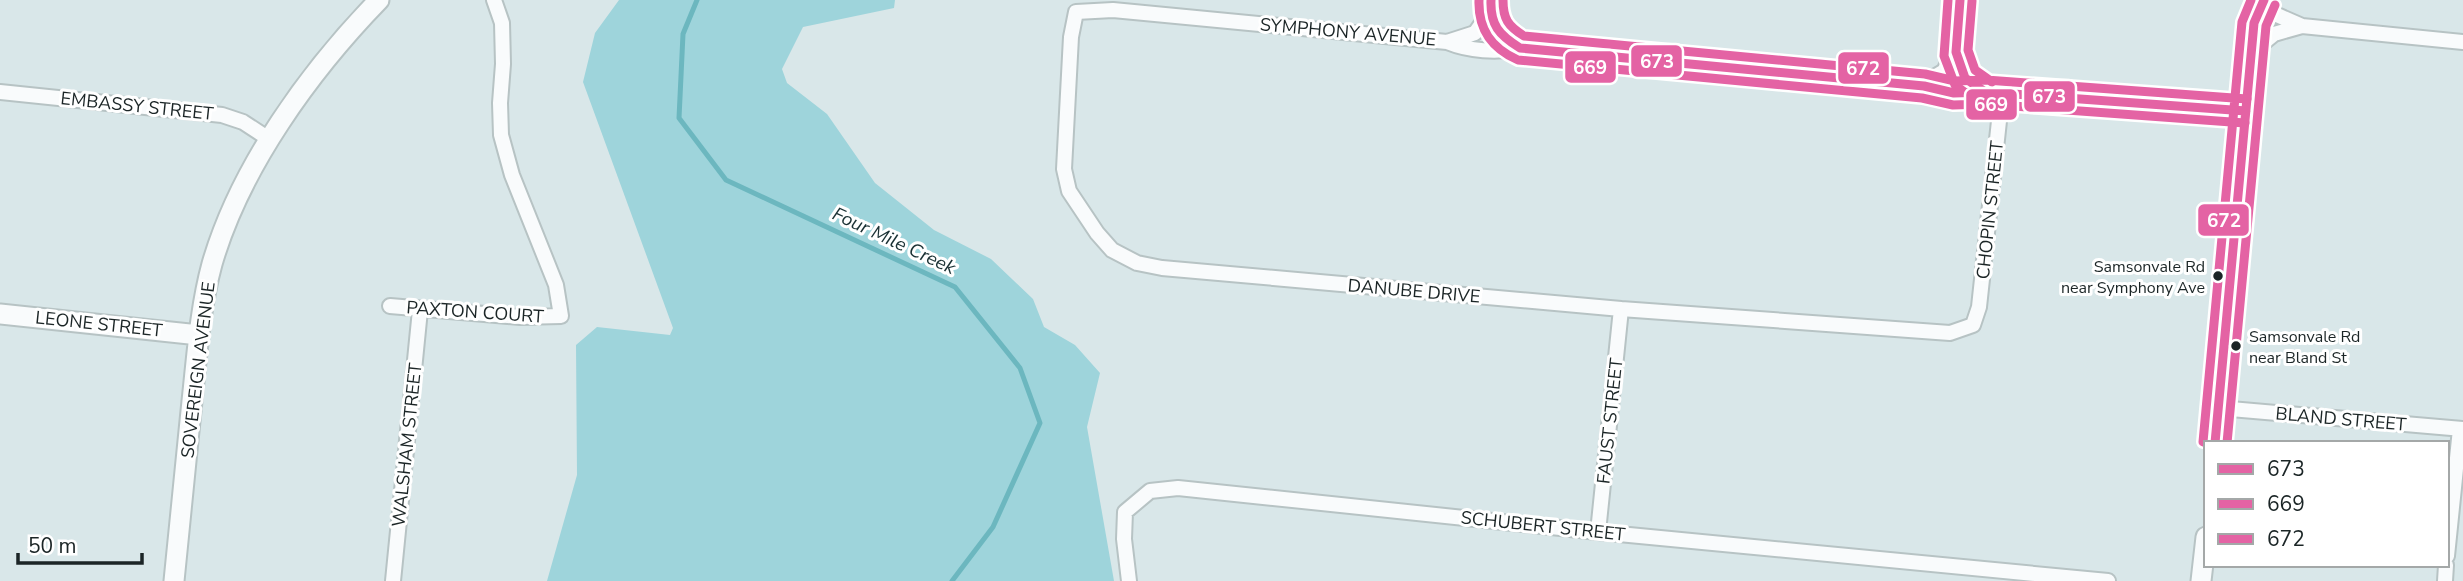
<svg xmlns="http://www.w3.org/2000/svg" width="2463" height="581" font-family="'Nunito Sans',sans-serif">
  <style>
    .green { fill: #9ed4db }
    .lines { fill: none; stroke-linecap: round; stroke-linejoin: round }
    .stream { stroke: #6cb7bf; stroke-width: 5 }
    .street-casing { stroke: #b7c3c4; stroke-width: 18 }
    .secondary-casing { stroke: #b7c3c4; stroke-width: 23 }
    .street { stroke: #f9fbfc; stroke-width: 14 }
    .secondary { stroke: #f9fbfc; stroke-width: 19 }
    .bus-1-casing { stroke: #fff; stroke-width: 14 }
    .bus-2-casing { stroke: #fff; stroke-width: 14 }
    .bus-3-casing { stroke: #fff; stroke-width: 14 }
    .bus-1 { stroke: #e463a4; stroke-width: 9 }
    .bus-2 { stroke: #e463a4; stroke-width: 9 }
    .bus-3 { stroke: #e463a4; stroke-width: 9 }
    .bus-dot { fill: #1b2526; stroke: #fff; stroke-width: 2.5 }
    .labels { text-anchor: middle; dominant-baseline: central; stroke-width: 6; stroke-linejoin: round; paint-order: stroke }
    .bus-label { font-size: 16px; fill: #1b2526; stroke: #fff; text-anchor: end }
    .street-label { font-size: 18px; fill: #1b2526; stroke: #fff }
    .water-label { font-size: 19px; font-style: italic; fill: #1a3134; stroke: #fff }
    .line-badge { stroke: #fff; stroke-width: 2.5 }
    .badge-label { font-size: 19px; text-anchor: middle; font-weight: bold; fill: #fff }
  </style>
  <rect width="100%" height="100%" fill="#d9e7e9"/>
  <path class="green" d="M619,0H895L894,8L803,27L782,69L787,83L827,114L875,183L934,230L991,259L1033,299L1044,327L1075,345L1100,373L1087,427L1114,581H547L577,475L576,345L597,327L670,335L673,328L583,82L595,33Z"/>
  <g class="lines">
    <path class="stream" d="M697,0L683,34L679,118L726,180L955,287L1020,368L1040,423L993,527L952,581"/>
    <defs>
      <path id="street" d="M2264,2L2277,15L2302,26L2463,42
        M1447,42L1475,33L1490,12
        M1520,48C1497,53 1469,51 1447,42L1113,10L1076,12L1071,37L1064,169L1069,191L1097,233L1112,250L1137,263L1162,268L1621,309L1950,333L1973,325L1979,307L2002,93
        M2252,52L2274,34L2302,26
        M0,92L222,115L243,122L269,139
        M390,306L520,317L561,316L556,285L512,175L501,135L500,103L503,64L502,23L494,0
        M2219,408L2463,429
        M1598,532L1621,309
        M2447,556L2460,429
        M393,581L420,310
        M1129,581L1124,539L1125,512L1150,491L1178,488L1598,532L2108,581
        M2445,581L2446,565"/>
      <path id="secondary" d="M1491,0C1489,28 1498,35 1520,48L1924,86C1944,93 1964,95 1985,92L2246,111
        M1960,0L1956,52L1965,78L1985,92
        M1924,86L1946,73L1956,52
        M0,314L199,335
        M2215,443L2254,23L2264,0
        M174,581C180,521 186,461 192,401C197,355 200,308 212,264C240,167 310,71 379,0
        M2201,581L2206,537"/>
    </defs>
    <use href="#street" class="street-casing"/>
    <use href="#secondary" class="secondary-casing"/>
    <use href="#street" class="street"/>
    <use href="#secondary" class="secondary"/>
    <defs>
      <path id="bus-1" d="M1491,0C1490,25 1499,35 1520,48L1924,86L1954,93L1985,92L2246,111
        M1960,0L1956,52L1965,78L1985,92
        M2215,443L2254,23L2264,0"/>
      <path id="bus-2" d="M1479,0C1478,29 1491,48 1518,60L1922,98L1953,105L1985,104L2245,123
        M1948,0L1944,56L1955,85L1978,102
        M2227,443L2266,26L2275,5"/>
      <path id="bus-3" d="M1503,0C1503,19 1508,26 1524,36L1925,74L1955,81L1986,80L2247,99
        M1972,1L1968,50L1975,70L1992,82
        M2203,442L2242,22L2251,0"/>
    </defs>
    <use href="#bus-1" class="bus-1-casing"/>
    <use href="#bus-2" class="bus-2-casing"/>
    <use href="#bus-3" class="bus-3-casing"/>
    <use href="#bus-1" class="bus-1"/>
    <use href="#bus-2" class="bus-2"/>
    <use href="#bus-3" class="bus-3"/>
  </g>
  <g class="bus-dot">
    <circle cx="2218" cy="276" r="6"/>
    <circle cx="2236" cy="346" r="6"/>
  </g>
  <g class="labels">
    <g class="bus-label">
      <text x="2205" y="267">Samsonvale Rd<tspan x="2205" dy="21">near Symphony Ave</tspan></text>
      <text x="2249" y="337" text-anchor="start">Samsonvale Rd<tspan x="2249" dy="21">near Bland St</tspan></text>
    </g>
    <g class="street-label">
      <text transform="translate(1348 32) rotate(5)">SYMPHONY AVENUE</text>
      <text transform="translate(137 106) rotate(6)">EMBASSY STREET</text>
      <text transform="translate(1990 210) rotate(-84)">CHOPIN STREET</text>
      <text transform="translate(1414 291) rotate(5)">DANUBE DRIVE</text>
      <text transform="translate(475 312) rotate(4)">PAXTON COURT</text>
      <text transform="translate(99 324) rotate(6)">LEONE STREET</text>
      <text transform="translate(198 370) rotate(-83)">SOVEREIGN AVENUE</text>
      <text transform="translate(2341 419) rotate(5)">BLAND STREET</text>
      <text transform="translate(1610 421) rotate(-84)">FAUST STREET</text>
      <text transform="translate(407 445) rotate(-84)">WALSHAM STREET</text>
      <text transform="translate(1543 526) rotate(6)">SCHUBERT STREET</text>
    </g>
    <g class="water-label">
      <text transform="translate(894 241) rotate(25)">Four Mile Creek</text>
    </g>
  </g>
  <g class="line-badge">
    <rect x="1630" y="44" width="53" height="34" rx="7" fill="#e463a4"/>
    <rect x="1564" y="50" width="53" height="34" rx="7" fill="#e463a4"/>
    <rect x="1837" y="51" width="53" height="34" rx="7" fill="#e463a4"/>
    <rect x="2023" y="80" width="53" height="33" rx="7" fill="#e463a4"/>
    <rect x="1965" y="88" width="53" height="33" rx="7" fill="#e463a4"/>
    <rect x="2197" y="203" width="53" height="34" rx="7" fill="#e463a4"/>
  </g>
  <g class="badge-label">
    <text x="1657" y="68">673</text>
    <text x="1590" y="74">669</text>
    <text x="1863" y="75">672</text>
    <text x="2049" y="103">673</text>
    <text x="1991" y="111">669</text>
    <text x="2224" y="227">672</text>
  </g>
  <rect x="2204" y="441" width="245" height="126" fill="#ffffff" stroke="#a4a8a8" stroke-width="2"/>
  <rect x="2218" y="464" width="35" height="10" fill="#e463a4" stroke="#a4a8a8" stroke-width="2"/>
  <text x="2267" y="476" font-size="21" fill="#1b2526">673</text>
  <rect x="2218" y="499" width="35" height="10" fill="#e463a4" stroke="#a4a8a8" stroke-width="2"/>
  <text x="2267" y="511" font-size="21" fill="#1b2526">669</text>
  <rect x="2218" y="534" width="35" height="10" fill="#e463a4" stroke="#a4a8a8" stroke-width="2"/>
  <text x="2267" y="546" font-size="21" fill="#1b2526">672</text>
  <path d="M18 553v10h124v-10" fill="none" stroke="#1b2526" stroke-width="3.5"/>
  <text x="28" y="553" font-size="21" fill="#1b2526" stroke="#ffffff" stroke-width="5" paint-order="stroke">50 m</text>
</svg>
